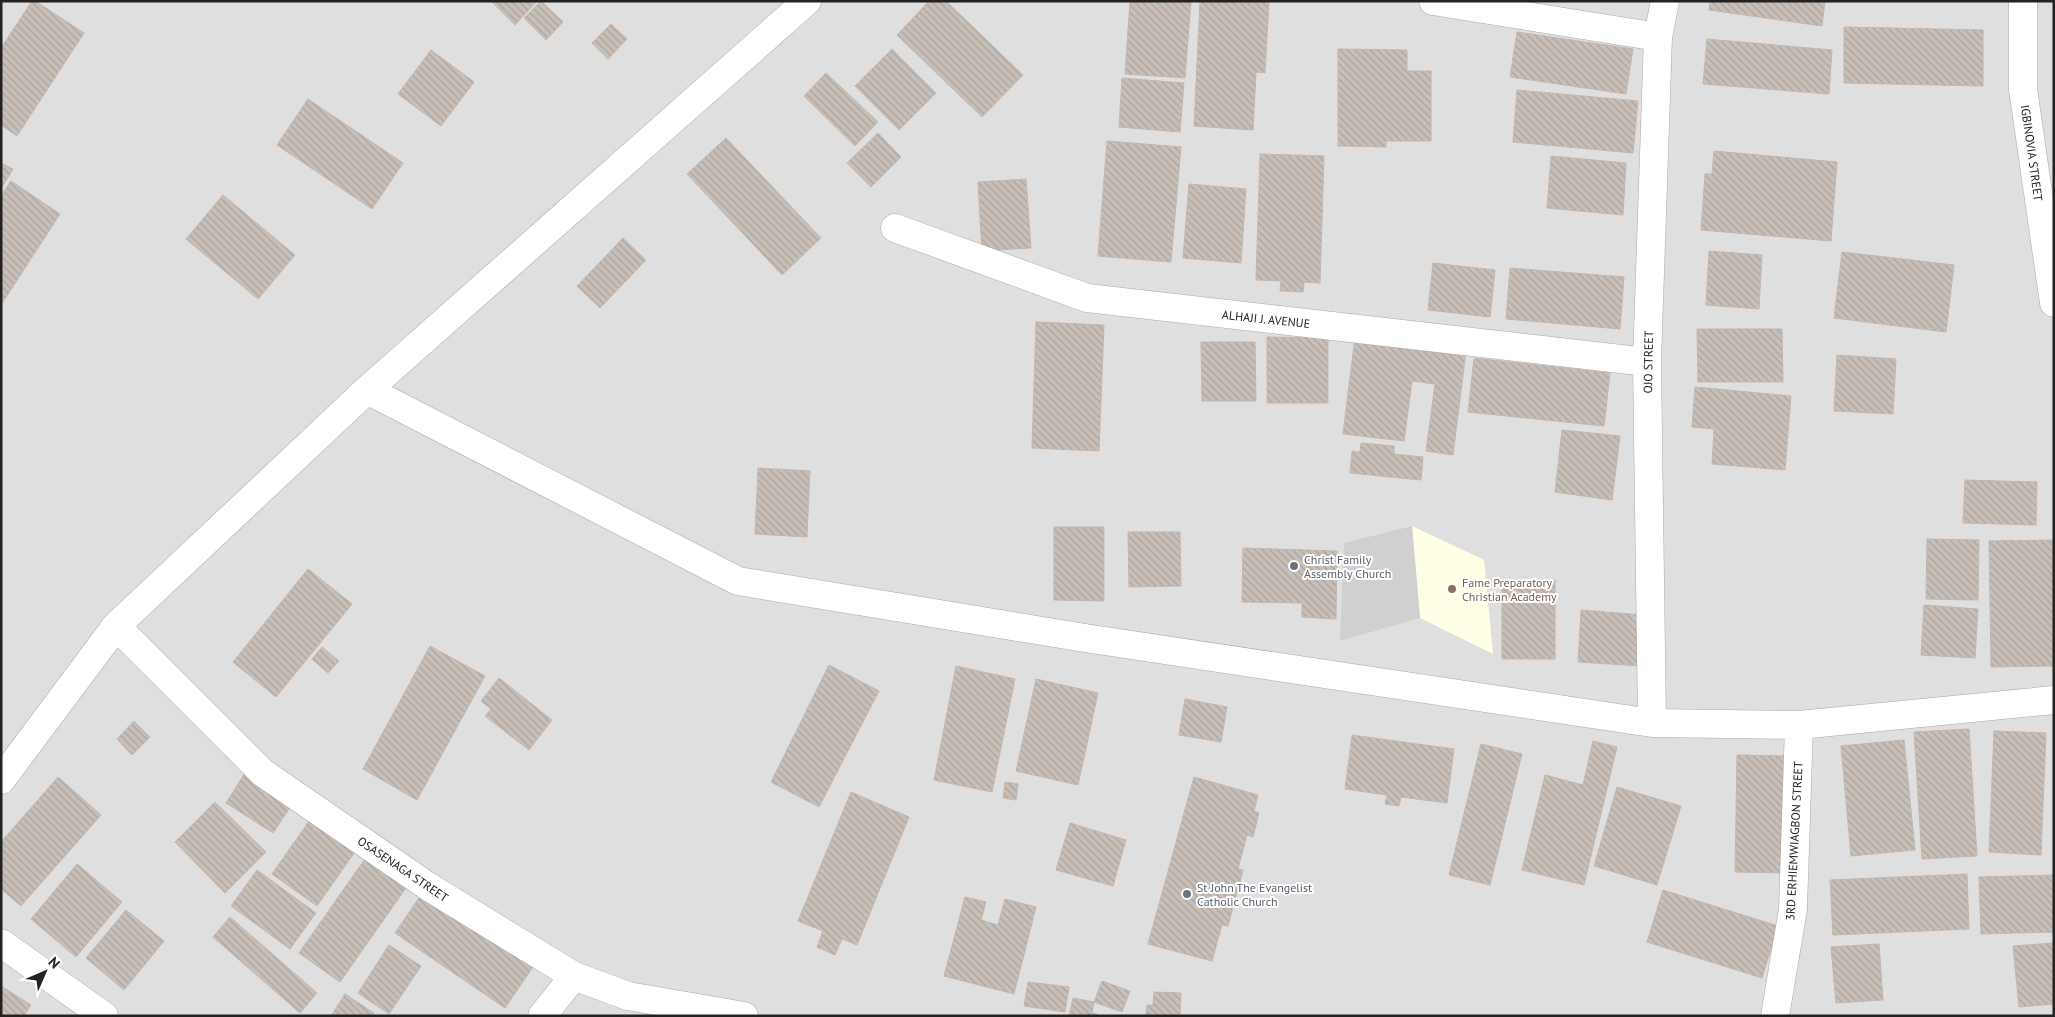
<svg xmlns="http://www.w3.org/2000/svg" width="2055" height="1017" font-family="'PT Sans',sans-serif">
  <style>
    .residential { fill: #e0dfdf }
    .education { fill: #ffffe5 }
    .religious { fill: #d0d0d0 }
    .building { fill: url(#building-back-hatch); stroke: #c4b6ab }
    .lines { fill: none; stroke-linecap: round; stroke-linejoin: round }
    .street-casing { stroke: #a9a9a9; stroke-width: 29 }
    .street { stroke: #fff; stroke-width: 28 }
    .worship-dot { fill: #6b7280; stroke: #fff; stroke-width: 2 }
    .education-dot { fill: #8d6e63; stroke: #fff; stroke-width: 2 }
    .labels { text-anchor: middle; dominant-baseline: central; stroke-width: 4; stroke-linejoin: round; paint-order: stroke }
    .street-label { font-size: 12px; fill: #222; stroke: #fff }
    .worship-label { font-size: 12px; fill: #5b616d; stroke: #fff; text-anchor: start }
    .education-label { font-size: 12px; fill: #785e54; stroke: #fff; text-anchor: start }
  </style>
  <defs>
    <pattern id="building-back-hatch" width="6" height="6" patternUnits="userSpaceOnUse" patternTransform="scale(1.25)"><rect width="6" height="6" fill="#c7bfb8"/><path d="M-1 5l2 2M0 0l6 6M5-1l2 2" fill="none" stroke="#aba49e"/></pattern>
  </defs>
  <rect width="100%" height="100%" fill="#f2efe9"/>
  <path class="residential" d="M1,1H2054V1016H1Z"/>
  <path class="education" d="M1412,526L1484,560L1493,654L1420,618Z"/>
  <path class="religious" d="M1412,526L1420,618L1340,641L1344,543Z"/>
  <path class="building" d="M32,1H35L84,33L17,136L1,125V48Z
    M491,1H537L515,25Z
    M541,1L563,22L546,40L524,18Z
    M929,1H946L1023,75L982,117L897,35Z
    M1130,1H1191L1185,78L1125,74Z
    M1200,1L1269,2L1265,73L1256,72L1253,130L1194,126Z
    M1710,1H1825L1822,26L1709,10Z
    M611,24L627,39L608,59L592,43Z
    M1844,27L1983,30V86L1844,83Z
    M1517,32L1633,49L1626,94L1510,77Z
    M1707,39L1832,50L1829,94L1703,84Z
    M892,49L936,93L899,130L855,86Z
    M1338,49L1407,50V71H1431V141H1386V147L1338,146Z
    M431,50L474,82L441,126L398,94Z
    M826,73L878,122L855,146L804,96Z
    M1122,78L1184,83L1180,132L1119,127Z
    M1517,90L1638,101L1633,153L1513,142Z
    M308,99L403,163L372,209L277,145Z
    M878,133L901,157L871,187L847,163Z
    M726,138L821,238L782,275L687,174Z
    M1107,141L1181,147L1171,262L1098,256Z
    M1714,151L1837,162L1831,241L1701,230L1705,174H1712Z
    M1260,154L1324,156L1320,283L1304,282L1303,292L1280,291L1281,281L1256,280Z
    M1551,156L1626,163L1623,215L1547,208Z
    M1,163L13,169L1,189Z
    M1026,179L1031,248L982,251L978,182Z
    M11,181L60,214L1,305V196Z
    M1189,184L1246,189L1241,263L1183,258Z
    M223,195L295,255L258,299L186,239Z
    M623,238L646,260L600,308L577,286Z
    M1709,251L1762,255L1759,309L1706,305Z
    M1842,252L1954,265L1946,332L1834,318Z
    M1433,263L1495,270L1490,317L1428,310Z
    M1510,268L1624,277L1620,329L1506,319Z
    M1036,322L1104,325L1099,451L1032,448Z
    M1697,329H1782L1783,382H1698Z
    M1267,337L1328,338V403H1267Z
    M1355,337L1466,351L1453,455L1426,451L1435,384L1412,381L1404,441L1343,434Z
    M1201,342H1255L1256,401H1202Z
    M1837,355L1896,359L1893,414L1834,411Z
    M1474,358L1610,373L1604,426L1468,412Z
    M1695,387L1791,396L1785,470L1712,464L1714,429L1692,427Z
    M1562,430L1620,436L1612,500L1555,492Z
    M1361,443L1394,446V454L1423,457L1421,480L1350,473L1352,451L1360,452Z
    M758,468L810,471L807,537L755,534Z
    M1965,480L2037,482L2036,525L1963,523Z
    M1054,527H1104V601L1054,600Z
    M1128,532H1180L1181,586L1129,587Z
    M1927,539L1979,540L1978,600L1926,599Z
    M2053,540L2054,666L1991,667L1989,541Z
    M1243,548L1337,551L1336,619L1302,617V603L1242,602Z
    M308,569L352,604L276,697L233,662Z
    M1502,580H1555V659H1502Z
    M1924,605L1978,609L1975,658L1921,655Z
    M1581,610L1643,615L1640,666L1578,662Z
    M430,646L485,676L417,800L363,769Z
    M322,647L339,661L328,673L312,659Z
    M829,665L879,691L819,807L771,782Z
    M956,666L1015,679L992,792L934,780Z
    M499,678L552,720L529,750L485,716L491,709L481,701Z
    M1036,679L1098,693L1078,785L1016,771Z
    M1185,699L1227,707L1221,742L1179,735Z
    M134,721L150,737L132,755L117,739Z
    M1969,729L1977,856L1922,859L1914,732Z
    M1994,731L2046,733L2041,855L1989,852Z
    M1352,735L1454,749L1447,803L1401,797L1399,806L1385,804L1387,795L1345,789Z
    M1904,740L1915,850L1851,856L1841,746Z
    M1593,741L1617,747L1584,885L1522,870L1545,775L1583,785Z
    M1481,744L1522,754L1490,885L1449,875Z
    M1737,755L1789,756L1788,873L1735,872Z
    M245,773L293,803L273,833L226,803Z
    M58,777L101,815L21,906L1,889V842Z
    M1194,777L1258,795L1254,811L1259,813L1253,837L1247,835L1238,869L1243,870L1228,926L1222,925L1212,961L1148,944Z
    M1005,782L1018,784L1016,800L1003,798Z
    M1617,787L1681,806L1657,885L1594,866Z
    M851,792L909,817L857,945L842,939L835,955L817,947L823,931L798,921Z
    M215,802L266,852L225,893L175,842Z
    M314,814L359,846L317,906L272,874Z
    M1070,823L1126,840L1113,886L1056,870Z
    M367,856L408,885L340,982L299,953Z
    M77,864L122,902L76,957L31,919Z
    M257,870L316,913L290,949L231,906Z
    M1967,874L1969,929L1833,935L1830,880Z
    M2054,875V932L1981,934L1979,877Z
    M425,889L535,964L505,1008L395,933Z
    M1663,890L1778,926L1762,978L1647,942Z
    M965,897L986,902L981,920L998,925L1005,899L1036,907L1014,994L944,976Z
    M126,910L164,941L124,990L86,958Z
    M230,917L317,993L300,1013L213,937Z
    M2054,943V1004L2019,1007L2013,946Z
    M1879,944L1883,1000L1836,1003L1831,947Z
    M389,945L421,966L389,1014L358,993Z
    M1102,981L1130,991L1122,1012L1094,1002Z
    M1028,982L1069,987L1065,1012L1024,1006Z
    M1,986L31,1005L24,1016H1Z
    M1154,992L1181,993L1180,1016H1146L1147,1005H1153Z
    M345,994L374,1013L372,1016H331Z
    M1073,998L1094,1002L1092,1013L1097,1014V1016H1069Z"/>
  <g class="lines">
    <defs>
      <path id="street" d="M1433,1L1658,37
        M2023,1V89L2054,303
        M895,228L1087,298L1647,362
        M367,390L738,581L1085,638L1652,723L1799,725L2054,700
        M116,626L263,773L429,887L574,976L628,996L744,1016
        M1652,723L1647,362L1658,37L1665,1
        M1,780L116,626L367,390L807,1
        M1,943L104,1016
        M542,1016L574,976
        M1775,1016L1793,909L1799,725"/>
    </defs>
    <use href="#street" class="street-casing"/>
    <use href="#street" class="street"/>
  </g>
  <g class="worship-dot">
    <circle cx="1294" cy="566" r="5"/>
    <circle cx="1187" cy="894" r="5"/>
  </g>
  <circle class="education-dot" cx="1452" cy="589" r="5"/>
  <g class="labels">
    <g class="street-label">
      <text transform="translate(2032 153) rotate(82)">IGBINOVIA STREET</text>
      <text transform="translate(1266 319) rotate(6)">ALHAJI J. AVENUE</text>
      <text transform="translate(1648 362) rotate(-89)">OJO STREET</text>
      <text transform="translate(1794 841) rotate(-87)">3RD ERHIEMWIAGBON STREET</text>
      <text transform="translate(403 869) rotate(34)">OSASENAGA STREET</text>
    </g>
    <g class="worship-label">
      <text x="1304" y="559">Christ Family<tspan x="1304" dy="14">Assembly Church</tspan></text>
      <text x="1197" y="887">St John The Evangelist<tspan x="1197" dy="14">Catholic Church</tspan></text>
    </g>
    <g class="education-label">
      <text x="1462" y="582">Fame Preparatory<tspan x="1462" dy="14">Christian Academy</tspan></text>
    </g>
  </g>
  <rect width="2055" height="1017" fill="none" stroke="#222222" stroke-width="5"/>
  <g transform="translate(45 972) rotate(45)" stroke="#ffffff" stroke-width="4" paint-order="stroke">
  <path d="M0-4L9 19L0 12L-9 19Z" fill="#222222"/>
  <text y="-8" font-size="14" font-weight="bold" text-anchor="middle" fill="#222222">N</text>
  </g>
</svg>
